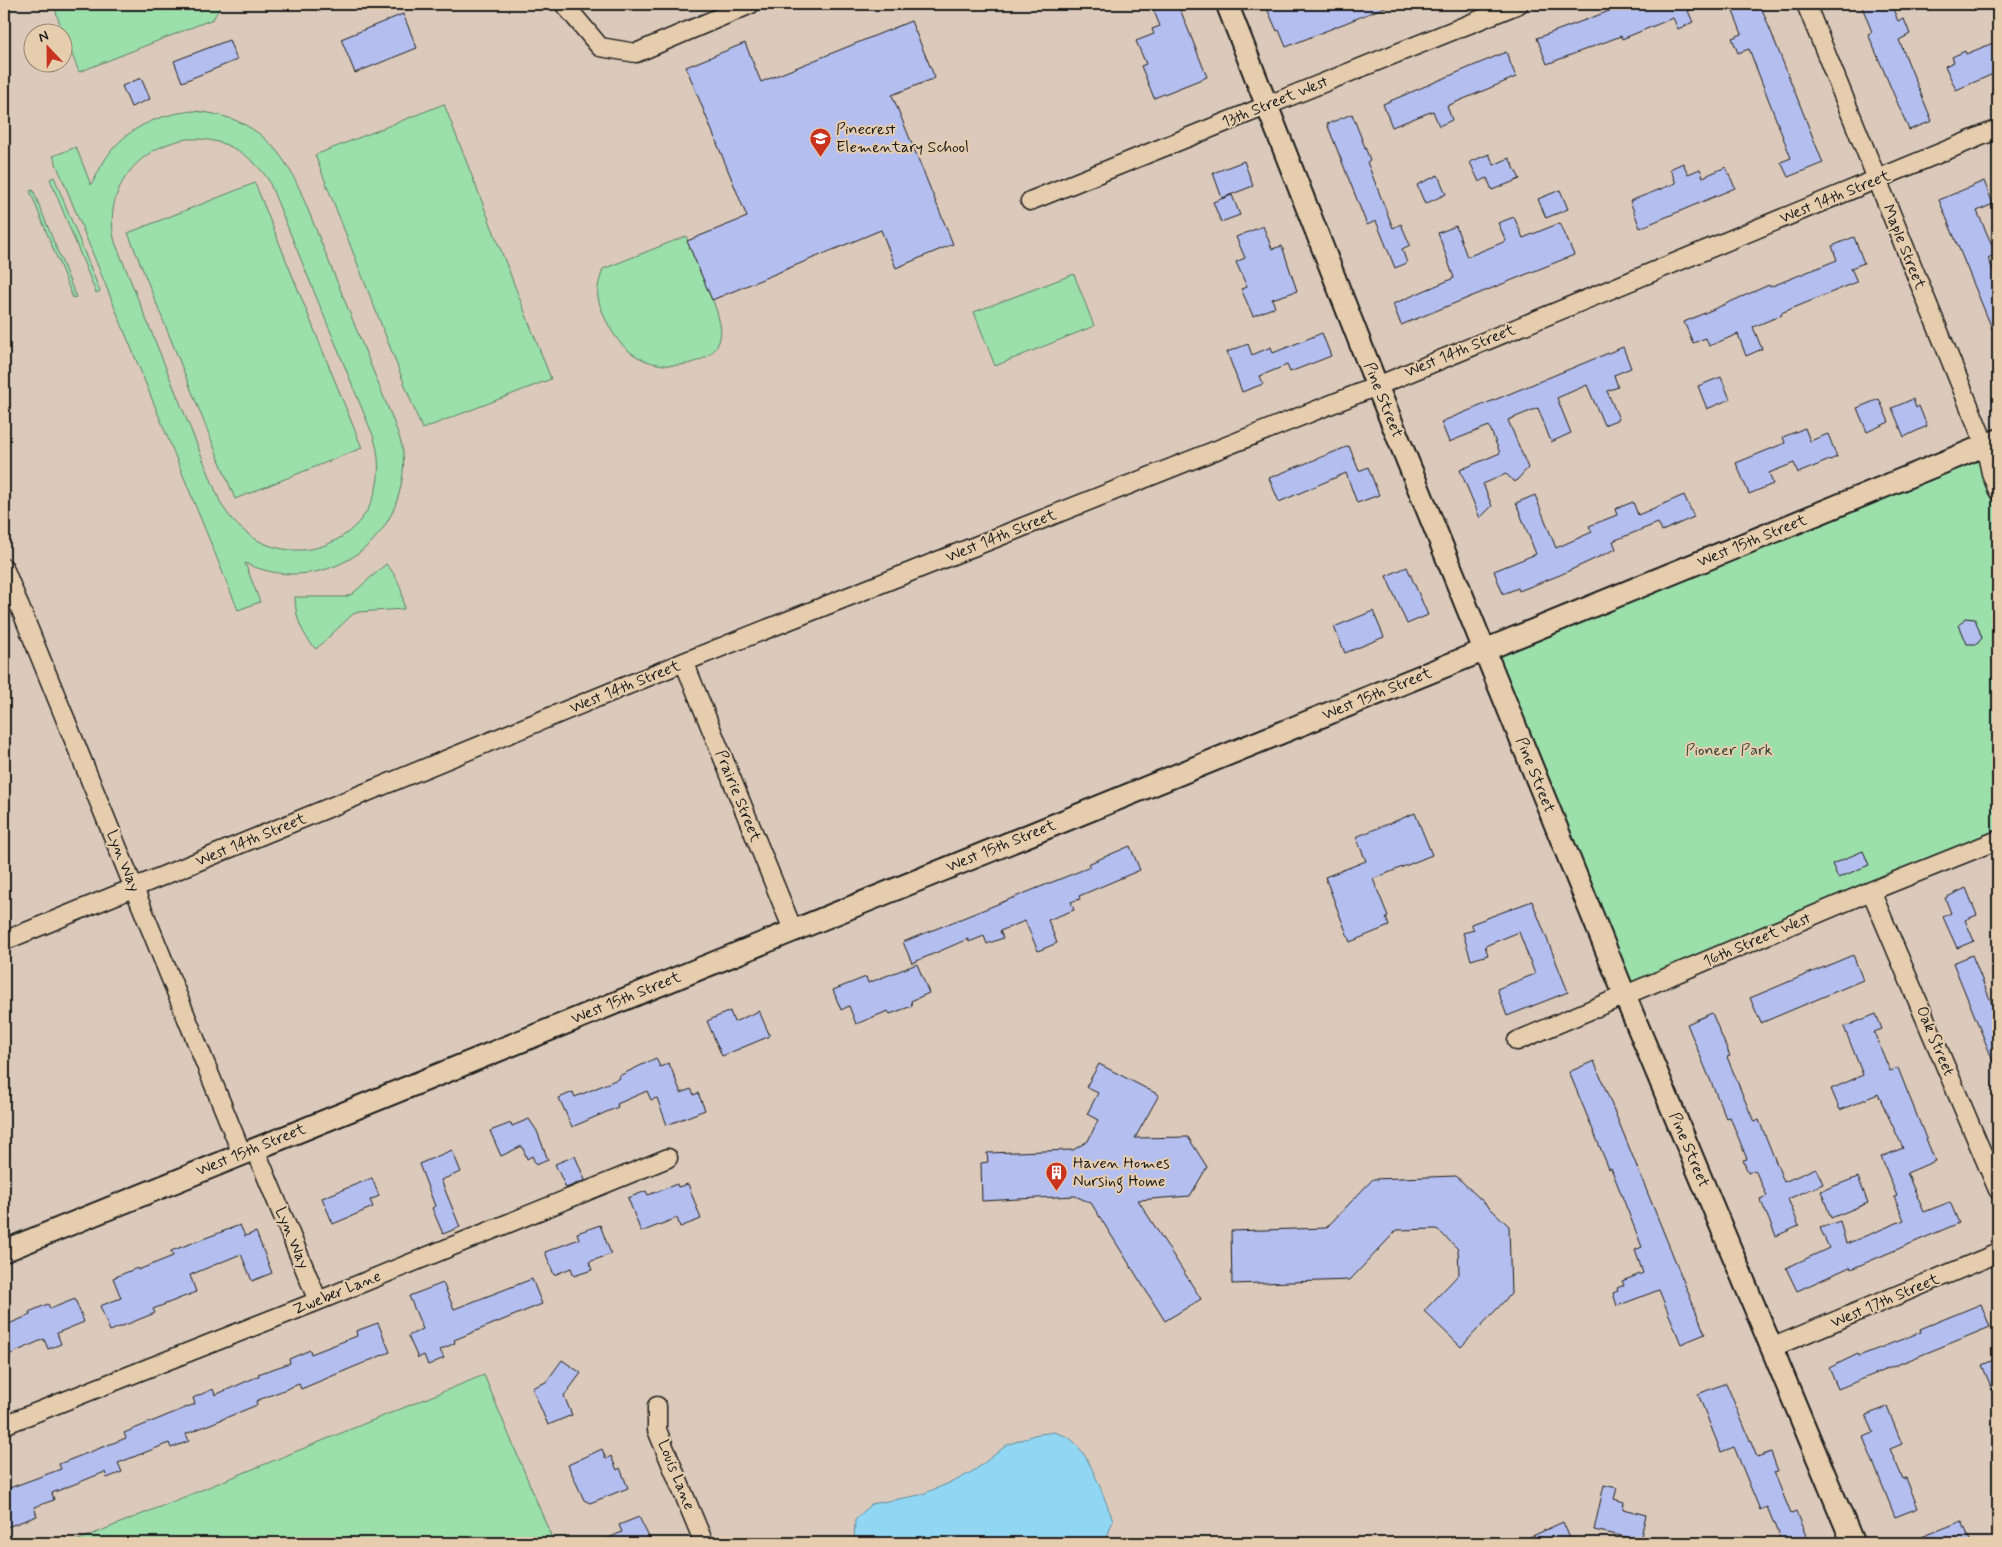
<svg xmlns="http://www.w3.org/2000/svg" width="2002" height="1547" font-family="Mynerve,sans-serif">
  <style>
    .green { fill: #9bdfab; stroke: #5c7e64; fill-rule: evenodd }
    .water { fill: #91d7f3; stroke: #628c9d }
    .building { fill: #b4beef; stroke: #1c1c1c }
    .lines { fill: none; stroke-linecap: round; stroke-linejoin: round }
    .minor-casing { stroke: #1c1c1c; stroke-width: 21 }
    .tertiary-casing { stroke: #1c1c1c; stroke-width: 25 }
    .minor { stroke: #e5cdae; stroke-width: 18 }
    .tertiary { stroke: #e5cdae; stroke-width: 21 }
    .labels { text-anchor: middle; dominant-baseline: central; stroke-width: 4; stroke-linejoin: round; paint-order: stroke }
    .street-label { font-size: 16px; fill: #1c1c1c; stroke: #e5cdae }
    .poi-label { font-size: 16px; fill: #1c1c1c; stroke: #e5cdae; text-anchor: start }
    .park-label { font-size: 16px; fill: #354339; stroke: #e5cdae }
  </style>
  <rect width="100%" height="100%" fill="#dbcabb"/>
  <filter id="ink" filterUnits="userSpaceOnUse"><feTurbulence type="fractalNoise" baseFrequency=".02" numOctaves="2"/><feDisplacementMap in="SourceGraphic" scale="10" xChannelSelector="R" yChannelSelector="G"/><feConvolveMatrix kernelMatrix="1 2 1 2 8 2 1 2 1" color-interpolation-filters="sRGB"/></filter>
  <g filter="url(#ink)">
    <path class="green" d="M55,4H222L213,19L79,72L57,16Z
      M444,104L551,379L422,429L315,155Z
      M194,111C249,116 278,141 300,190L393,420C397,431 402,442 403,453C405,471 401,490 395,506C371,566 302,590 245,563L260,602L238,610L53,156L76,147L91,185C98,173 103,161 111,151C132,125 162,114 194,111ZM187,139C221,137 248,151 268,179L374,438C404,540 276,595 221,504L115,242C102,191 137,147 187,139Z
      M54,177L100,291L96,293L50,179Z
      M255,183L362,448L235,499L128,233Z
      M33,190L76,297L73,298L30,191Z
      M686,236C695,264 715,297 720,324C728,365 671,372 644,360C625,352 614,337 606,320C596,297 595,293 603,269Z
      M1074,274L1094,326L995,366L974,312Z
      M1985,445L1998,491V840L1625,996L1485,650Z
      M386,564C399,578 403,591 404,609L359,612L353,614L316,649C302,635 295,617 295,597H345L352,594Z
      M484,1375L554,1543H71Z"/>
    <path class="water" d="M1054,1432C1059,1434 1068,1436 1072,1440C1091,1457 1103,1496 1113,1520L1105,1543H854L855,1520L871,1504L920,1495L957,1480L975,1470L1007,1445L1034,1435Z"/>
    <path class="building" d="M1151,4H1178L1207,77L1154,98L1141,66L1146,64L1136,41L1154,34L1152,29L1160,26Z
      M1265,4H1389L1390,5L1286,47L1279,30L1277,31Z
      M1628,4H1705L1688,11L1693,22L1678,29L1673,18L1622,39L1621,36L1547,64L1537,38Z
      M1730,4H1760L1823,163L1788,177L1781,162L1791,158L1749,49L1738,53L1732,38L1742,34Z
      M1861,4H1891L1898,21L1904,19L1910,34L1899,40L1932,121L1909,130L1868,34L1872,32Z
      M403,14L417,48L355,73L341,39Z
      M911,21L935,78L892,95L953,244L896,268L881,230L712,300L687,241L747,217L686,67L745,43L761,82Z
      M229,40L237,60L182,82L174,61Z
      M1998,41V72L1956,90L1945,66L1954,62L1952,57L1965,51L1966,54Z
      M1506,52L1516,77L1447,106L1452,120L1439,126L1433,111L1392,127L1383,104Z
      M141,78L150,99L131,107L122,86Z
      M1352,114L1370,160L1367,162L1393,228L1401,224L1410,245L1402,249L1407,263L1395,268L1376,221L1367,225L1327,124Z
      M1489,154L1494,165L1509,158L1520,179L1492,190L1487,178L1479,182L1470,162Z
      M1244,161L1253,186L1222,198L1213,173Z
      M1683,163L1688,174L1700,169L1703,177L1726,167L1735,188L1640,228L1630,201L1676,183L1670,169Z
      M1438,175L1446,194L1425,204L1417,185Z
      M1984,181L1993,204L1977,211L1996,254L1988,258L1998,282V343L1939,200Z
      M1560,190L1568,209L1546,218L1538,199Z
      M1232,195L1240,215L1221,222L1213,202Z
      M1514,217L1523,238L1560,223L1574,255L1401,325L1393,304L1454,278L1438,233L1456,226L1467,257L1506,241L1498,223Z
      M1263,226L1272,249L1282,246L1297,291L1272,299L1275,307L1253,316L1241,289L1247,287L1236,262L1245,258L1236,237Z
      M1854,237L1864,263L1851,268L1857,282L1781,313L1782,315L1753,327L1762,349L1746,356L1738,334L1709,346L1706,338L1693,343L1684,322L1769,285L1770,287L1837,260L1832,246Z
      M1322,333L1331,356L1290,372L1287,365L1260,376L1263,384L1242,392L1227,352L1248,344L1252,355L1271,347L1273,353Z
      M1623,347L1631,368L1614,375L1618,387L1607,391L1619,419L1604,425L1587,385L1557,398L1571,433L1551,442L1538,408L1508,420L1528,468L1515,482L1506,474L1483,484L1492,506L1480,518L1460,470L1500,453L1489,426L1449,442L1441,422Z
      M1721,377L1730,399L1707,409L1698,386Z
      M1879,399L1889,422L1867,432L1857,408Z
      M1913,399L1916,408L1919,406L1927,426L1904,437L1892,408Z
      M1805,428L1810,441L1828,434L1837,457L1798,473L1794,463L1769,473L1773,484L1749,494L1736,463L1785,443L1783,437Z
      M1349,446L1359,471L1368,467L1379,495L1357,503L1346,473L1279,502L1269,478Z
      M1535,495L1556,548L1592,532L1589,526L1617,515L1615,509L1633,502L1638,515L1684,495L1694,517L1662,531L1658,523L1613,541L1616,549L1560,575L1519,591L1518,588L1503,594L1494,571L1536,554L1516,503Z
      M1407,567L1428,615L1407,624L1386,576Z
      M1373,611L1384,637L1345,653L1334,627Z
      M1965,618L1975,619L1982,638L1977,644H1967L1959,625Z
      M1415,813L1432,855L1373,879L1388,916L1386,917L1389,926L1350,942L1325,877L1366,861L1356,837Z
      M1130,846L1140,870L1079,896L1080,899L1071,902L1074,910L1048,920L1057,943L1038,951L1025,921L1000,931L1003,938L987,944L984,936L969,942L968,939L912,963L903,942L1090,867L1088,864Z
      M1863,851L1869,865L1838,878L1832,864Z
      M1966,888L1977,915L1965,920L1974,941L1957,948L1943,917L1951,913L1945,898Z
      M1532,901L1568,992L1507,1016L1497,989L1535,974L1519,932L1485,946L1488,955L1471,960L1463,933L1474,930L1471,924Z
      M1853,955L1863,980L1761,1023L1750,998Z
      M1972,955L1998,1019V1073L1953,963Z
      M917,964L929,993L911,1001L912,1006L890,1014L888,1011L856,1024L849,1006L841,1010L833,990L866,977L868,983Z
      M730,1011L734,1022L759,1011L770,1036L722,1056L707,1021Z
      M1712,1013L1730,1056L1727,1057L1754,1122L1759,1120L1784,1182L1816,1168L1823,1184L1788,1199L1799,1226L1776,1236L1760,1199L1767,1196L1755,1170L1748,1173L1743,1160L1747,1159L1730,1117L1726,1118L1687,1024Z
      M1876,1014L1882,1029L1874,1032L1890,1071L1898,1068L1935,1161L1907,1173L1924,1212L1950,1202L1959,1223L1851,1269L1850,1267L1797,1291L1786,1268L1829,1248L1820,1228L1840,1221L1846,1244L1904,1220L1894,1197L1897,1196L1881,1157L1903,1148L1878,1094L1840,1110L1831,1089L1863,1075L1844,1027Z
      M656,1058L660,1067L669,1063L681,1093L691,1089L694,1095L698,1093L705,1110L667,1125L657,1098L651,1100L647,1091L617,1104L618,1107L572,1127L559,1098L573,1092L575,1097L620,1078L619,1076Z
      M1594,1061L1705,1334L1681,1344L1659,1290L1617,1306L1613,1293L1618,1291L1617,1288L1624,1285L1622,1281L1643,1273L1635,1250L1642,1247L1611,1168L1609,1169L1569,1072Z
      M1099,1064L1159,1095L1135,1138L1188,1137L1207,1167L1190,1196L1138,1200L1201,1299L1165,1321L1091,1203L1075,1196L982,1201L981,1163L988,1162L987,1153L1073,1150L1088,1141L1098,1120L1087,1114L1098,1093L1086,1087Z
      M529,1119L537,1131L548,1160L536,1165L532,1156L527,1159L522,1146L501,1156L490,1131L511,1123L512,1126Z
      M452,1150L461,1172L441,1180L460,1227L443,1234L432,1208L435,1206L419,1164Z
      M575,1156L585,1180L566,1188L555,1164Z
      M1456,1176L1509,1226L1511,1294L1461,1347L1424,1311L1459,1274L1458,1249L1437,1229L1397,1230L1350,1280L1232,1284L1231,1231L1326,1228L1373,1179Z
      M1858,1177L1868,1203L1831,1218L1821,1191Z
      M372,1178L379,1196L370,1200L373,1207L333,1224L322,1198Z
      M677,1184L678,1187L688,1184L701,1219L680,1227L677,1218L641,1232L628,1198L646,1191L648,1195Z
      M240,1225L245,1236L256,1232L272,1273L252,1281L241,1254L190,1275L196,1292L153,1309L155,1313L110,1331L100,1306L121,1298L113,1278L137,1268L138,1270L173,1256L171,1251Z
      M600,1225L611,1254L589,1262L592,1270L574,1276L571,1268L554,1275L545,1252L579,1239L577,1233Z
      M532,1279L542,1304L454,1340L455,1343L440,1350L444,1358L428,1365L424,1355L418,1358L408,1336L423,1329L409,1296L443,1283L454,1309Z
      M75,1299L84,1322L57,1333L61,1344L48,1349L44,1339L4,1357V1326L30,1315L29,1312L48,1304L50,1309Z
      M1981,1304L1990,1327L1838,1389L1829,1368L1858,1354L1859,1356L1921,1332L1920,1329Z
      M378,1323L390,1352L301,1389L299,1384L256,1401L257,1405L186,1434L189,1441L171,1448L169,1443L118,1463L122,1472L107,1478L105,1472L52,1493L54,1500L34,1507L37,1516L7,1527L4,1517V1490L61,1469L59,1464L126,1438L124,1433L195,1404L193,1398L213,1389L215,1395L259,1376L258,1374L290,1363L289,1359L310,1350L311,1354L357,1336L356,1331Z
      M1998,1358V1403L1982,1365Z
      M562,1360L581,1373L564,1396L572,1415L548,1425L532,1388L546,1382Z
      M1726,1383L1757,1457L1771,1452L1778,1471L1774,1472L1791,1514L1796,1512L1809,1543H1782L1767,1507L1760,1510L1734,1447L1721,1452L1698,1394Z
      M1887,1407L1902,1444L1890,1449L1903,1479L1906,1478L1918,1508L1895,1517L1863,1437L1874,1433L1866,1415Z
      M602,1449L606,1459L611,1456L617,1470L620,1468L628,1488L590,1503L584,1500L568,1465Z
      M1604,1485L1617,1488L1614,1499L1624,1502L1623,1509L1646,1515L1640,1540L1594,1530Z
      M639,1517L652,1543H597L622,1532L619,1525Z
      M1962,1521L1971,1543H1909V1542Z
      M1563,1522L1572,1543H1517Z"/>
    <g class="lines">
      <defs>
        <path id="minor" d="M564,4L600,47L636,53L751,4
          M1806,4L1985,445L1991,473L1998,491
          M1030,201L1519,4
          M4,568L242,1154
          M684,662L793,930
          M1871,891L1998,1190
          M4,941L684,662L1377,386L1998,129
          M1517,1041L1871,891L1998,840
          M255,1149L318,1301
          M1771,1348L1998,1253
          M657,1406V1430L704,1543
          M4,1425L318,1301L668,1158"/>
        <path id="tertiary" d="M1227,4L1377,386L1625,996L1853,1543
          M4,1251L1485,650L1998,440"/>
      </defs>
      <use href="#minor" class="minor-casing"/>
      <use href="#tertiary" class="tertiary-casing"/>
      <use href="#minor" class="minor"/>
      <use href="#tertiary" class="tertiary"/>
    </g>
  </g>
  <defs>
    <symbol id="school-pin" viewBox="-11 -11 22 30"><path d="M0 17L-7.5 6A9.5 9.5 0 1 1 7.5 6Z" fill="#c8321e" stroke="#e5cdae"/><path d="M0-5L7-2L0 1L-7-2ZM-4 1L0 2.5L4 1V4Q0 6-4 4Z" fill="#fff"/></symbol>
    <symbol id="building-pin" viewBox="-11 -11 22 30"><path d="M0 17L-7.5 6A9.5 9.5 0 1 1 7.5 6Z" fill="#c8321e" stroke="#e5cdae"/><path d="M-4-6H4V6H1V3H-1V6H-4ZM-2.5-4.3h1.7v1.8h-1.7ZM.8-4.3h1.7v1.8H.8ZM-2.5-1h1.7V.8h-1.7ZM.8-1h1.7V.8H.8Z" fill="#fff"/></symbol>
  </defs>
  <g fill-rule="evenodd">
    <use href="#school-pin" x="808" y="126" width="25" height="34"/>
    <use href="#building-pin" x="1044" y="1160" width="25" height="34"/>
  </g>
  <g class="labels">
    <g class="street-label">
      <text transform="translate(1275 102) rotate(-22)">13th Street West</text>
      <text transform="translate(1835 197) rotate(-22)">West 14th Street</text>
      <text transform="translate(1904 247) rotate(68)">Maple Street</text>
      <text transform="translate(1460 351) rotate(-22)">West 14th Street</text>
      <text transform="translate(1383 400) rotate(68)">Pine Street</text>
      <text transform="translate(1001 536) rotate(-22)">West 14th Street</text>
      <text transform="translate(1752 541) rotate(-22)">West 15th Street</text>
      <text transform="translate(625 687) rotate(-22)">West 14th Street</text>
      <text transform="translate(1377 694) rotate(-22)">West 15th Street</text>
      <text transform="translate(1535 775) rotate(68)">Pine Street</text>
      <text transform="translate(738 796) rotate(68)">Prairie Street</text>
      <text transform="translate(251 840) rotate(-22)">West 14th Street</text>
      <text transform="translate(1001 846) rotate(-22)">West 15th Street</text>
      <text transform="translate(123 861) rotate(68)">Lyn Way</text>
      <text transform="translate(1757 940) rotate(-23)">16th Street West</text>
      <text transform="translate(626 998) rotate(-22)">West 15th Street</text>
      <text transform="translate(1935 1041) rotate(67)">Oak Street</text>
      <text transform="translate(251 1150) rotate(-22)">West 15th Street</text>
      <text transform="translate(1689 1150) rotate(67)">Pine Street</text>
      <text transform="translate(292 1238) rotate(67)">Lyn Way</text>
      <text transform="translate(337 1293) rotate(-22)">Zweber Lane</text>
      <text transform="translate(1885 1301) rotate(-23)">West 17th Street</text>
      <text transform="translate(676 1475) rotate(68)">Louis Lane</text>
    </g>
    <g class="poi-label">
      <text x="836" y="129">Pinecrest<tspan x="836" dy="18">Elementary School</tspan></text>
      <text x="1073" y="1163">Haven Homes<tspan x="1073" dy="18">Nursing Home</tspan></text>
    </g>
    <g class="park-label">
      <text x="1729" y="750">Pioneer Park</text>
    </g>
  </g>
  <rect width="2002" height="1547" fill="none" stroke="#e5cdae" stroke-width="20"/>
  <rect x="10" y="10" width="1982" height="1527" fill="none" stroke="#1c1c1c" stroke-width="2" filter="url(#ink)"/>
  <g transform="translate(48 48) rotate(338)"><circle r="24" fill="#e5cdae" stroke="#958674"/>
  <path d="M0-4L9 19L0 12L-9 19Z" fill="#c8321e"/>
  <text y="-8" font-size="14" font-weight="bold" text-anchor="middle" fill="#1c1c1c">N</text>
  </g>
</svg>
